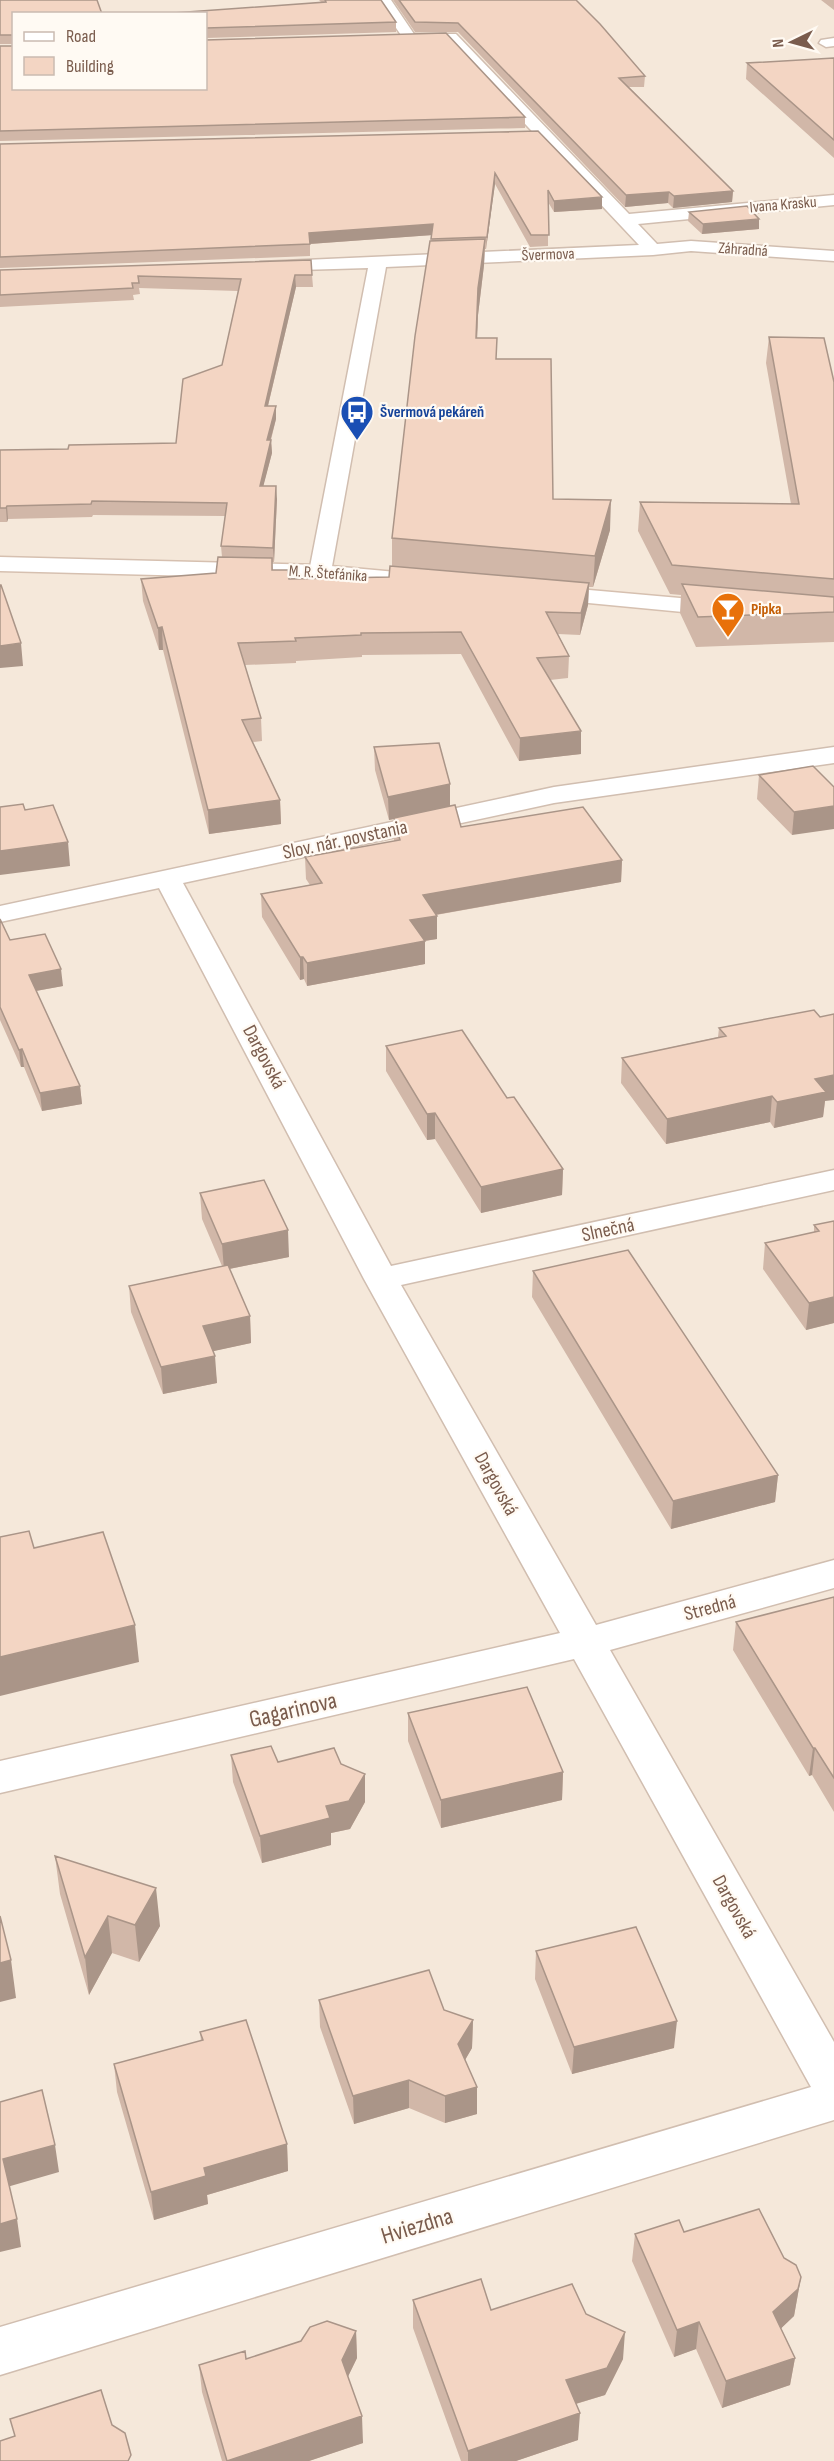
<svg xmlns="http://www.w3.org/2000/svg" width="834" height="2461" font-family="'Sofia Sans Condensed',sans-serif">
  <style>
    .residential { fill: #f5e8da; fill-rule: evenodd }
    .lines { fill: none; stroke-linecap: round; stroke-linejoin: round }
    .street-casing { stroke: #d1beb0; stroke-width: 3 }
    .secondary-casing { stroke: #d6c0b0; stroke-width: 3 }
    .street { fill: #fff; fill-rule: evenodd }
    .secondary { fill: #fff; fill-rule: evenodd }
    .wall { fill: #d1b7a8 }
    .shaded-wall { fill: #aa9588 }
    .building { fill: #f3d5c3; stroke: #aa9588; stroke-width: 1.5 }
    .labels { text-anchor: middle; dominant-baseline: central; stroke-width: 4.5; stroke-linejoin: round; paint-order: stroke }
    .far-street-label { font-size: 16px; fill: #7a5c4d; stroke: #fffaf3 }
    .far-transit-label { font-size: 16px; font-weight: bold; fill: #164399; stroke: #fffaf3; text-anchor: start }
    .far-food-label { font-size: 16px; font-weight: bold; fill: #c56008; stroke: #fffaf3; text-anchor: start }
    .street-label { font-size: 20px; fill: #7a5c4d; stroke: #fffaf3 }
    .near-street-label { font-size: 24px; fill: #7a5c4d; stroke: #fffaf3 }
  </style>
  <rect width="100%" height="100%" fill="#fdf6ec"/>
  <path class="residential" d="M0,0H834V2461H0ZM14,14H206V88H14Z"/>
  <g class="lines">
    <defs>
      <path id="street" d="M377,0H391L414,34H456L629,214L834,195V205L638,224L657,244L691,241L834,251V261L691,251L653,255L386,267L331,572L328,577L320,579L312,577L309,572L368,268L266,271L260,270L257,266L260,262L639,245L447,41H405Z
        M834,38V46L826,47L819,43L821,40Z
        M834,747V763L554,803L183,883L391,1266L834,1170V1190L401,1285L596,1625L834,1560V1588L610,1650L834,2042V2120L0,2375V2327L811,2087L574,1659L0,1793V1761L560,1633L364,1279L159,888L0,922V906L554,787Z"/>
      <path id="secondary" d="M0,557L320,565L418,574L426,576L429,581L426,586L418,588L320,579L0,571Z
        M544,586L725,602L733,604L737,609L733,614L725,616L536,598L533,593L536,588Z"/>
    </defs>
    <use href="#street" class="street-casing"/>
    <use href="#secondary" class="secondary-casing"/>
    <use href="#street" class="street"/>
    <use href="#secondary" class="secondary"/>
  </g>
  <path class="wall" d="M0,0L14,14V44H0Z
    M319,0H381L396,22V32L206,38V40V14L321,2Z
    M393,0H576L645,76L644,87H629L733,191L732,202L673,208L668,203L625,207L458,32H415Z
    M821,0H834V10Z
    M0,46L525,117V128L0,141Z
    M834,58V158L746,79L747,63Z
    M538,131L602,209L554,212L548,202V246L530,247L495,184L486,249H485L484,265L478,315L477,338L497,359L553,499L610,530L593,587H589L588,605L580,635L558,634L569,656L568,678L550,680L581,754L519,761L461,654L362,655V657L296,661V663L245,665L261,718L262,741L253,742L280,800L281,824L209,834L163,650H159L143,601L141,579L216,573L222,557L221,546L225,516L93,515L92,517L8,519L7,522H0V450L68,449L176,443L222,365L238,291L139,288L140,294L133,295L134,300L0,307V270L312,275L313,287H296L268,406H276V419L271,440L272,453L263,486L277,499L274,562H272L273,570L289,579L389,577L392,566V538L432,235L310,244V256L0,268V144Z
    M689,212L759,219V229L702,234L688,221Z
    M769,337L834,382V642L696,647L680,613L681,595L670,594L638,531L640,502L791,504L766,363Z
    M374,747L450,784V806L461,827L622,860L621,882L436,915L437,939L425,941V964L307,986L304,979L300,980L262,917L261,894L310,885L306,879L305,857L394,841V819L389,820L375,770Z
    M813,766L792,835L757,799L759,775Z
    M0,919L10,940L63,986L36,991L80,1086L82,1104L42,1111L24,1067H21L0,1020Z
    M719,1028L825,1101L823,1117L774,1128L770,1122L666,1144L621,1083L622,1058L718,1037Z
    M386,1046L507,1098L563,1169L562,1195L481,1213L435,1139L427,1140L386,1071Z
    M200,1193L289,1257L229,1269L250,1316L251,1343L213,1351L217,1383L163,1394L131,1312L129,1286L222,1266L202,1219Z
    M834,1221V1323L806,1330L763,1269L765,1243L814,1233V1225Z
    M533,1271L778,1475L775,1502L671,1529L532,1297Z
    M834,1597V1812L812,1775L809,1776L733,1650L736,1622Z
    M408,1713L563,1772L562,1800L441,1828L408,1741Z
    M231,1755L278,1762L341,1764L365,1802L350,1829L331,1833V1845L262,1863L233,1782Z
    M55,1856L160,1926L139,1962L112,1953L89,1995L60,1894Z
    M536,1951L674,2048L572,2074L535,1979Z
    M319,2000L444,2010L473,2020L472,2048L465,2060L477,2087V2114L445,2123L409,2108L354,2124L320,2027Z
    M200,2032L287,2144L288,2171L207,2195L208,2204L154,2220L117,2092L114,2064L201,2041Z
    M684,2232L784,2258L801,2277L794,2316L781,2328L795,2358L790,2385L722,2408L696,2349L674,2357L632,2261L635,2234Z
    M413,2300L491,2310L586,2314L623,2359L605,2395L576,2404L578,2440L516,2461H461L413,2328Z
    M356,2331L357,2358L348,2376L363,2443L309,2461H222L202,2392L199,2365L246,2359Z"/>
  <path class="shaded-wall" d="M495,173V184L486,249L487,237Z
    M733,191L732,202L673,208L674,196Z
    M669,192L668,203L625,207L626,195Z
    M602,197V209L554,212V201Z
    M759,219V229L702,234L703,224Z
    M433,224V235L309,244V233Z
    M485,239L484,265L478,315L476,366L478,288Z
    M295,275L296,287L265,418V406Z
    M276,406V419L267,453V440Z
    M271,440L272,453L260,499V486Z
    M276,486L277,499L274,562L273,548Z
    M611,500L610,530L593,587L595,556Z
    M7,506L8,519L7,522L6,508Z
    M589,583L588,605L580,635L581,613Z
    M162,627L163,650H159L158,628Z
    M21,643L23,666L0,668V646Z
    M581,731V754L519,761L520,738Z
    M450,784V807L389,820L388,797Z
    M280,800L281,824L209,834L208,810Z
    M834,806V829L792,835L794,812Z
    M68,842L70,866L0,875V851Z
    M622,860L621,882L423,917V895Z
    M437,916V939L410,943V920Z
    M425,941V964L307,986V963Z
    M300,957H303L304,979L300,980Z
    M61,969L63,986L30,992L29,975Z
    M22,1049L24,1067H21L19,1050Z
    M834,1075V1100L825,1101L823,1117L774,1128L777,1102L815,1079Z
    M80,1086L82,1104L42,1111L40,1093Z
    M772,1096L770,1122L666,1144L667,1119Z
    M435,1113V1139L427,1140V1114Z
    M563,1169L562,1195L481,1213V1187Z
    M288,1230L289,1257L224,1270L222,1244Z
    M834,1297V1323L806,1330L809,1303Z
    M250,1316L251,1343L205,1353L203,1326Z
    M215,1356L217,1383L163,1394L161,1367Z
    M778,1475L775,1502L671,1529L673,1501Z
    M135,1625L139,1662L0,1696V1657Z
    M813,1748H815L812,1775L809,1776Z
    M563,1772L562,1800L441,1828V1800Z
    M365,1774V1802L350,1829L331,1833V1845L262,1863L260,1836L326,1806Z
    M156,1888L160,1926L139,1962L135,1925Z
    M108,1916L112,1953L89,1995L85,1957Z
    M11,1960L16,1998L0,2002V1963Z
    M473,2020L472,2048L458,2072V2044Z
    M677,2021L674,2048L572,2074L574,2047Z
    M409,2080V2108L354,2124L353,2096Z
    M477,2087V2114L445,2123V2096Z
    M287,2144L288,2171L207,2195L208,2204L154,2220L151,2192L204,2168Z
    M55,2145L59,2172L7,2187L3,2159Z
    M17,2219L21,2247L0,2252V2224Z
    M801,2277L794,2316L769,2340L773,2312Z
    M699,2322L696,2349L674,2357L677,2330Z
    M356,2331L357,2358L343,2387L342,2360Z
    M625,2332L623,2359L605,2395L565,2407L566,2380Z
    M795,2358L790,2385L722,2408L726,2381Z
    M580,2413L578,2440L516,2461H468V2451Z
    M362,2416L363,2443L309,2461H227Z"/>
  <path class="building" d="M0,0H97L102,14H14V35H0Z
    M325,0H381L396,22L206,28V14H159L326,2Z
    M399,0H576L600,24L645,76L619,78L733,191L674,196L669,192L626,195L458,23L415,22Z
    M446,33L525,117L0,131V46H14V88H206V40Z
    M834,58V140L747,63Z
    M538,131L602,197L554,201L548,190L549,235H531L495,173L487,237L431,239L433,224L309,233L310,244L0,257V144Z
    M747,206L759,219L703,224L689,212Z
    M485,239L478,288L476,338H497L496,359H551L553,499L611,500L595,556L392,538L415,336L430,241Z
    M311,260L312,275H295L265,406H276L267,440H271L260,486H276L273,548L221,546L227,503L92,501L91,504L7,506L6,508H0V450L68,449L69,445L176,443L183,379L222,365L241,279L138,276L139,283H132L133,288L0,295V270Z
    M769,337L824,338L834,382V579L672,565L640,502L799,504Z
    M218,557L272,558V570H288L289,579L389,577L390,566L589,583L581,613L546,612L569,656L537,658L581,731L520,738L461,632L361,633V635L295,638L296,641L238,643L261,718L242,720L280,800L208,810L162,627L158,628L141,579L216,573Z
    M682,584L834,597V612L698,617Z
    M0,585H1L21,643L0,646Z
    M439,743L450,784L388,797L374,747Z
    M813,766L834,787V806L794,812L759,775Z
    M23,804L25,810L53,805L68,842L0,851V807Z
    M455,805L461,827L583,807L622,860L423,895L437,916L410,920L425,941L307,963L303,957H300L261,894L322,883L305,857L400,840L394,818Z
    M0,919L10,940L45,934L61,969L29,975L80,1086L40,1093L22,1049L19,1050L0,1007Z
    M814,1010L820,1017L834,1014V1075L815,1079L826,1092L777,1102L772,1096L667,1119L622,1058L726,1036L719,1028Z
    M462,1030L507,1098L514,1097L563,1169L481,1187L435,1113L427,1114L386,1046Z
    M264,1180L288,1230L222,1244L200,1193Z
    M834,1221V1297L809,1303L765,1243L819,1231L814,1225Z
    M628,1250L778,1475L673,1501L533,1271Z
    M228,1265L250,1316L203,1326L215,1356L161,1367L129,1286Z
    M29,1531L34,1548L103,1532L135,1625L0,1657V1537Z
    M834,1597V1778L815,1748H813L736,1622Z
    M527,1687L563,1772L441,1800L408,1713Z
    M271,1746L278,1762L334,1748L341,1764L365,1774L349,1801L326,1806L330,1818L260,1836L231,1755Z
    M55,1856L156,1888L135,1925L108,1916L85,1957Z
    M0,1916L11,1960L0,1963Z
    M636,1927L677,2021L574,2047L536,1951Z
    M429,1970L444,2010L473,2020L458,2044L477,2087L445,2096L409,2080L353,2096L319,2000Z
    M246,2020L287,2144L204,2168L206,2176L151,2192L114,2064L203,2040L200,2032Z
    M42,2090L55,2145L3,2159L17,2219L0,2224V2102Z
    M759,2209L784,2258L796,2265L801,2277L798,2289L773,2312L795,2358L726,2381L699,2322L677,2330L635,2234L679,2220L684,2232Z
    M481,2279L491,2310L572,2284L586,2314L625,2332L607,2368L566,2380L580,2413L468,2451L413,2300Z
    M327,2321L356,2331L342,2360L362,2416L227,2461L199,2365L245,2351L246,2359L301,2341L310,2327Z
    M101,2390L112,2425L125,2433L131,2455L128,2461H0V2441L15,2436L10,2419Z"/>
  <defs>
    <symbol id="bus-pin" viewBox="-11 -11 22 30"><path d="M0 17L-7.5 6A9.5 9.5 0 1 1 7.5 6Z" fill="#1a4fb4" stroke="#fffaf3"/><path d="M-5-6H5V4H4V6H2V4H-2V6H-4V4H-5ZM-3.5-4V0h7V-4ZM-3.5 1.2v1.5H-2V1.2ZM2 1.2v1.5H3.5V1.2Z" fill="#fff"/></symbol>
    <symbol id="bar-pin" viewBox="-11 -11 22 30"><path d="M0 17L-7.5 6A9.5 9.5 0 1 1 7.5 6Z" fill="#e8710a" stroke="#fffaf3"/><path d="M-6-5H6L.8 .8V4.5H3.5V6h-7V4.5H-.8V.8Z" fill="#fff"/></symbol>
  </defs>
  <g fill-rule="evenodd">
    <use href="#bus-pin" x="338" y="393" width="38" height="52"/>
    <use href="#bar-pin" x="709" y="590" width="38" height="52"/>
  </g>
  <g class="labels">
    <g class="far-street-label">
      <text transform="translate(783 205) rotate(-5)">Ivana Krasku</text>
      <text transform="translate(743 250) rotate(4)">Záhradná</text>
      <text transform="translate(548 255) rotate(-2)">Švermova</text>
      <text transform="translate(328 574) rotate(4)">M. R. Štefánika</text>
    </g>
    <g class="far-transit-label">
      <text x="380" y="412">Švermová pekáreň</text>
    </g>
    <g class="far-food-label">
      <text x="751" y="609">Pipka</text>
    </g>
    <g class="street-label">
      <text transform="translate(345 840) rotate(-12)">Slov. nár. povstania</text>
      <text transform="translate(264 1057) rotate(62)">Dargovská</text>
      <text transform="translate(608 1230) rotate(-12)">Slnečná</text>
      <text transform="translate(496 1484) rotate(61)">Dargovská</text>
      <text transform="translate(710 1608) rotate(-15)">Stredná</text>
      <text transform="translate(734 1907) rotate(61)">Dargovská</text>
    </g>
    <g class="near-street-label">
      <text transform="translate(293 1710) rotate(-13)">Gagarinova</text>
      <text transform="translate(417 2226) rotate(-17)">Hviezdna</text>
    </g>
  </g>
  <rect x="12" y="12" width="195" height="78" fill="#fffaf3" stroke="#cabbb1" stroke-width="1.5"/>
  <rect x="24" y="32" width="30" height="9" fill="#ffffff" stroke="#cabbb1" stroke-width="1.5"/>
  <text x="66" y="42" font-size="18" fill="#7a5c4d">Road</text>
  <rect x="24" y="57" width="30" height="18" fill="#f3d5c3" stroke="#cabbb1" stroke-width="1.5"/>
  <text x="66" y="72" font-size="18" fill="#7a5c4d">Building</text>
  <g transform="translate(792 42) rotate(265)" stroke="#fffaf3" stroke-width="4.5" paint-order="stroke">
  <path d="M0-4.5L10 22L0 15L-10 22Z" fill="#7a5c4d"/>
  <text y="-9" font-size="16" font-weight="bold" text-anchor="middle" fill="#7a5c4d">N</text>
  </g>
</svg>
